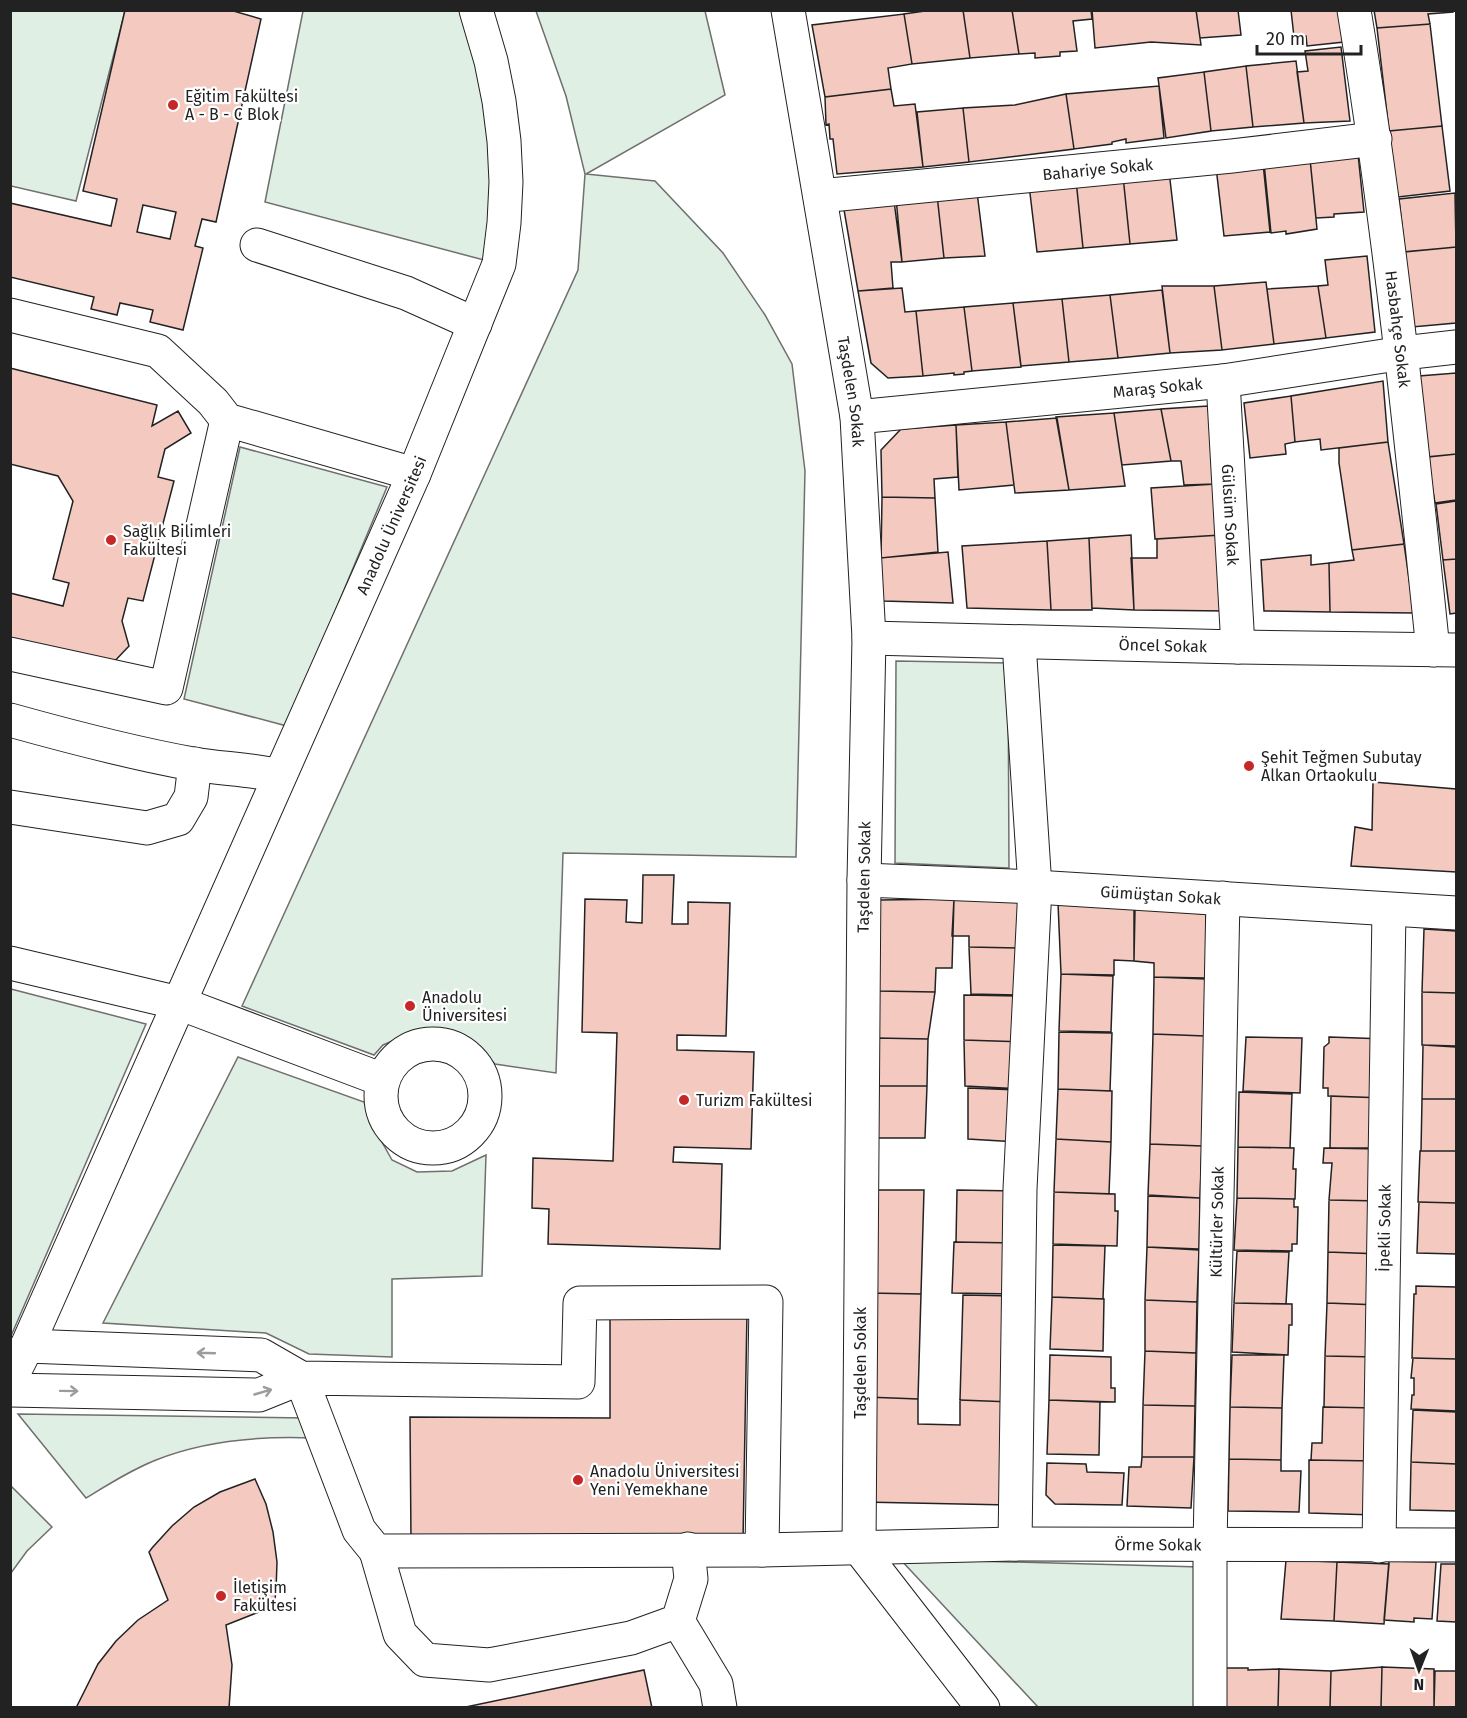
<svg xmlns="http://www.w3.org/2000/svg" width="1467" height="1718" font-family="'Fira Sans',sans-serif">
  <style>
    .green { fill: #e0efe3; stroke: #6f6f6f; stroke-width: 1.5 }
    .building { fill: #f3c9c0; stroke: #222; stroke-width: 1.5; fill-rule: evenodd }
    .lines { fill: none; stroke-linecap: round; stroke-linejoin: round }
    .minor-casing { stroke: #222; stroke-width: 35 }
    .minor { stroke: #fff; stroke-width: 33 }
    .oneway { stroke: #9c9c9c }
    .poi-dot { fill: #c62828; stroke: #fff; stroke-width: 2 }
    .labels { text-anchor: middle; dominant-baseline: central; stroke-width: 4.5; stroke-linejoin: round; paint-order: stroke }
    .poi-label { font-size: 16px; fill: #222; stroke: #fff; text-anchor: start }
    .street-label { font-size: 16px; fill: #222; stroke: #fff }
  </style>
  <rect width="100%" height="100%" fill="#fff"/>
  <path class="green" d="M11,10L125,11L76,201L11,186Z
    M303,11H476L499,264L265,202Z
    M536,11H705L725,95L586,174L655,181L723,253L765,315L792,364L805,471L796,857L563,853L556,1073L495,1064L467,1037L421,1029L383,1045L374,1055L242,1006L578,270L585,174L566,96Z
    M240,447L387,487L287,726L184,699Z
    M896,661L1008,663L1009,868L895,863Z
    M11,989L146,1024L11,1336L10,990Z
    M238,1057L364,1102L378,1135L392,1160L417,1172L452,1171L486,1155L482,1276L392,1279V1357L309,1354L266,1333L103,1323Z
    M18,1414L307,1418L312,1438C259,1436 206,1440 156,1460C131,1470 109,1484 86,1498Z
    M11,1486L52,1527L27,1551L11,1573Z
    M900,1559L1201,1567L1203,1707H1038Z"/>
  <path class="building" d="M125,10H230L261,19L216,222L202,219L195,246L203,248L183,330L150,322L153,310L120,303L117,315L91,309L94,297L10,277V203L111,226L117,199L83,191ZM143,205L176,212L170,239L137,232Z
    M932,10H963L970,58L912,64L904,14Z
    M963,10H1012L1019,54L970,58Z
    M1012,10H1091L1092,19L1073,21L1077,51L1060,52V56L1035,58V53L1019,54Z
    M1092,10H1196L1201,45L1151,42L1095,48Z
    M1196,10H1238L1241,35L1200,38Z
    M1291,10H1341L1344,42L1307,46L1306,36L1294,37Z
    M1374,10H1453V12L1428,14L1430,24L1377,28Z
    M904,14L912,64L888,68L891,89L825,97L812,25Z
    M1430,24L1442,126L1389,131L1377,28Z
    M1341,47L1350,121L1304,123L1297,72L1308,71L1305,51Z
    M1296,61L1304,123L1253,127L1246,66Z
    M1246,66L1253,127L1211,131L1204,72Z
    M1204,72L1211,131L1166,138L1158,78Z
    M1159,86L1164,138L1126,143V139L1112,142V144L1074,149L1066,94Z
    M891,89L894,106L915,104L923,167L837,174L833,139H830L829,124L826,125L825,97Z
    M1066,94L1074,149L969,162L963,108L1015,105Z
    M963,108L969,162L923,167L917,112Z
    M1442,126L1450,191L1398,197L1389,131Z
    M1358,154L1364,212L1334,214V217L1316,218L1310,159Z
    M1310,159L1317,229L1286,234V231L1271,233L1264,163Z
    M1263,163L1270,232L1224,236L1216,167Z
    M1169,171L1177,240L1130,244L1123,176Z
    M1123,176L1130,244L1083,248L1076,180Z
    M1076,180L1083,248L1037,252L1029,185Z
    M977,192L985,256L944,258L937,195Z
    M1455,193L1456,247L1405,252L1399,199Z
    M937,195L944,258L902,262L896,198Z
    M894,201L902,262H891L893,288L858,291L843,204Z
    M1456,247V323L1412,327L1403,252Z
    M1367,256L1375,332L1326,338L1318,286L1328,285L1325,260Z
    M1266,282L1274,344L1222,350L1214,286Z
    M1162,286H1214L1222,350L1170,353Z
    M1318,286L1326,338L1274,344L1267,289Z
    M902,288L905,312L916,311L923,376L888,378L871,363L858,291Z
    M1162,290L1170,353L1118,358L1110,295Z
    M1110,295L1118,358L1069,362L1062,299Z
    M1062,299L1069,362L1021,366L1013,303Z
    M1013,303L1021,367L972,371L964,307Z
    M964,307L972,371L964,372V374L954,375V373L923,376L916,311Z
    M10,368L157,405L152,426L178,411L191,433L165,449L158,477L174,481L143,601L128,598L122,621L129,646L111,665L10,640V593L63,606L69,583L53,579L73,501L58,476L10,464Z
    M1456,373V454L1429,457L1419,376Z
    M1383,381L1388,442L1321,450L1320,439L1295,442L1291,396Z
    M1291,396L1295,442L1285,444L1286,454L1250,458L1244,403Z
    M1208,406L1216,484L1184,485L1181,461H1171L1161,409Z
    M1161,409L1171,461L1122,465L1114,413Z
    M1114,413L1125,486L1069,490L1056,417Z
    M1057,418L1069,490L1015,493L1006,422Z
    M1006,422L1014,485L959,490L956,425Z
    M956,425L958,477L934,479L935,498L882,497L881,450L901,429Z
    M1388,442L1404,544L1352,550L1339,463V448Z
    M1456,454V500L1435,503L1427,457Z
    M1216,484L1221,535L1155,539L1151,488Z
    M882,497L935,498L938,552L881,558Z
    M1456,501V559L1443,560L1436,504Z
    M1131,535L1134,610L1092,608L1089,538Z
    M1221,535L1228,611L1134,610L1131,558H1157V539Z
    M1089,538L1092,610H1051L1047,541Z
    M1047,541L1051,610L967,608L962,546Z
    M1404,544L1414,613L1330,612L1329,563L1354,560L1352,550Z
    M948,552L953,603L883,601L879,558Z
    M1311,555V565L1329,563L1330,612L1264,611L1261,560Z
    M1456,559V613L1450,614L1443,560Z
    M1373,782L1456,789V872L1351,866L1355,827L1372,830Z
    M643,875H674L672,924H688V902L730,903L726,1036L677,1035V1050L754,1052L751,1149L674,1147L673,1162L722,1164L720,1249L548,1244L549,1209L532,1208L533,1158L613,1161L617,1033L582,1032L585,899L627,900L626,922L642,923Z
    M954,899H1019L1021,948L969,947V936H952Z
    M954,899L952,968H936L935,992L877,991L879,900Z
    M1058,903L1134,909V961L1114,960V975L1061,974Z
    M1135,909L1206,914V978L1154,977V963L1134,961Z
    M1424,929L1456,931V993L1422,992Z
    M969,947L1021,948L1024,995L971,994Z
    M1061,974L1113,976L1111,1032L1059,1031Z
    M1154,977L1206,979L1205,1036L1153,1034Z
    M877,991L935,992L928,1039L877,1038Z
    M1422,992L1456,993V1046L1422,1045Z
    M964,995L1023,996L1022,1042L964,1040Z
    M1059,1032L1112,1033L1110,1091L1058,1089Z
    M1153,1034L1205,1036L1202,1146L1150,1144Z
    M1246,1037L1302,1038L1300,1093L1243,1091Z
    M1329,1037L1386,1039L1383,1098L1328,1096V1088H1323L1324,1047L1329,1043Z
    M876,1038L928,1039L927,1086H874Z
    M964,1040L1022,1042L1021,1089L965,1086Z
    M1423,1045L1456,1047V1099H1422Z
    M874,1086H927L925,1138H873Z
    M968,1088L1020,1090V1142L968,1139Z
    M1058,1089L1112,1091L1111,1142L1056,1139Z
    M1239,1092L1292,1094L1290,1148L1238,1147Z
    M1331,1096L1383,1098L1382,1148H1330Z
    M1422,1099H1456V1151H1421Z
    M1056,1139L1111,1142L1109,1194L1054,1192Z
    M1150,1144L1202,1146L1200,1198L1148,1195Z
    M1238,1147L1294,1148L1293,1169H1296L1295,1199L1237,1198Z
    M1324,1148L1382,1149L1381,1201L1329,1200L1332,1163H1323Z
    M1420,1151H1456V1203L1418,1202Z
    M872,1190H924L921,1294L869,1293Z
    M957,1190L1018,1191L1017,1243L956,1242Z
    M1054,1192L1115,1194V1211H1118L1117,1246L1053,1244Z
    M1148,1196L1200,1198L1199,1249L1147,1247Z
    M1237,1198L1294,1199V1207H1298L1297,1244H1292V1251L1234,1250Z
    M1329,1200L1381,1201L1380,1254L1328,1252Z
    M1419,1202L1456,1203V1254L1417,1253Z
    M954,1242L1017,1243L1016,1294L952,1293Z
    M1053,1245L1105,1246L1103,1299L1052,1297Z
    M1147,1247L1199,1250L1197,1302L1145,1300Z
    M1237,1251L1289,1252L1286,1304L1234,1303Z
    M1328,1252L1381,1254L1379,1305L1327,1303Z
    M1416,1286L1456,1287V1359L1412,1358L1414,1294H1416Z
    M869,1293L921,1294L918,1399L866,1397Z
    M963,1295L1015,1296L1012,1402L960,1400Z
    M1052,1297L1104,1299L1103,1351L1050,1349Z
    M1145,1300L1197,1302L1196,1353L1145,1351Z
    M1234,1303L1292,1304V1325H1289L1288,1355L1232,1352Z
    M1327,1303L1379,1305L1377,1357L1325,1356Z
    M610,1310L747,1312L743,1541L411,1542L410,1417L610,1418Z
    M1145,1351L1196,1353L1195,1406L1143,1405Z
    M1050,1355L1111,1357V1388H1115V1402L1049,1400Z
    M1232,1355H1284L1282,1408L1230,1407Z
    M1325,1356L1377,1357L1376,1408L1324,1407Z
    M1413,1358L1456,1359V1411L1411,1409L1412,1395H1414V1378H1411Z
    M866,1397L918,1399V1424L960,1425V1400L1012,1402L1009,1505L862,1502Z
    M1049,1400L1100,1402L1099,1455L1047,1454Z
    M1143,1405L1195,1406L1194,1457H1142Z
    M1230,1407L1282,1408L1281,1460L1229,1459Z
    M1323,1407L1376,1408L1378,1461L1311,1460L1312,1443H1322Z
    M1413,1410L1456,1412V1464L1411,1462Z
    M1142,1457H1194L1191,1508L1127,1506L1129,1467H1141Z
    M1229,1459L1281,1460V1471H1301L1299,1512L1228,1511Z
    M1309,1460L1377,1461L1375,1515L1309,1513Z
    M1411,1462L1456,1464V1511L1410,1510Z
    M1047,1463L1086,1464L1087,1472L1124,1473L1122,1505L1055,1504L1046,1495Z
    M255,1479L266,1504L273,1532L277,1562L276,1591L274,1606L226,1625L232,1665L229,1708H76L98,1664L116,1641L138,1620L168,1600L149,1552L152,1548L172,1526L194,1507L220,1492Z
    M1286,1560L1337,1562L1334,1621L1281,1619Z
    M1389,1561L1436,1562L1432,1619L1414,1618V1622L1384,1620Z
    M1337,1562L1389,1564L1384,1624L1334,1621Z
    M1441,1564H1456V1622L1437,1621Z
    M1382,1667L1434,1669V1708H1381Z
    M1382,1667L1381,1708H1330L1331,1671Z
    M1225,1668H1248V1670L1279,1669L1278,1708H1225Z
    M1279,1669L1331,1671L1330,1708H1278Z
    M644,1670L652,1708H461Z
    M1435,1671H1456V1708H1434Z"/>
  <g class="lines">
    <defs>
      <g id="minor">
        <path id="s1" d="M788,10L857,417L869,638L864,880L859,1548L983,1708"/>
        <path id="s2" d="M1354,10C1389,223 1411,436 1433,650"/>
        <path id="s3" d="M820,196L1232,156L1375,139"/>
        <path d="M257,245L406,293L475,324"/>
        <path d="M10,315L158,351L213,402L227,420L414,474"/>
        <path id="s4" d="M1223,381L1238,647"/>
        <path id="s5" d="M857,417L1223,381L1403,353L1456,347"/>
        <path id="s6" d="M869,638L1238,647L1456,650"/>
        <path d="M10,654L166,688L227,420"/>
        <path d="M10,720C71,737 131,753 193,764C222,769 251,769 279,776"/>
        <path d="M10,807L147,828L178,819L191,797L195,764"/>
        <path id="s7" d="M864,880L1035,887L1456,913"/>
        <path d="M10,963L179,1003L383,1080"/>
        <circle cx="433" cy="1096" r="52"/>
        <path id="s8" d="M10,1380L27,1346L414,474L499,264L504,223L506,182L504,141L499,101L491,61L476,10"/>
        <path d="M10,1390L259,1395L301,1378L578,1382L580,1303L766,1302L762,1550L376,1551L359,1530L301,1378L261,1355L27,1346"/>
        <path d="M1015,1544L1020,1189L1035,887L1019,643"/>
        <path id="s9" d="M1379,1546L1389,910"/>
        <path id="s10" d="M762,1550L1015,1544L1456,1545"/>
        <path d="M376,1551L400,1634L425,1660L489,1665L631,1638L678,1621L691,1579L688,1549"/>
        <path d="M678,1621L716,1684L720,1708"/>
        <path id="s11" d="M1210,1708V1546L1223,898"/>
      </g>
    </defs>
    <use href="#minor" class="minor-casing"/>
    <use href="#minor" class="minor"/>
  </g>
  <defs><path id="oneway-shaft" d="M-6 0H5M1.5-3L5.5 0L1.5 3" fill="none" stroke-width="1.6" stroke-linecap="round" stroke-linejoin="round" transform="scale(1.5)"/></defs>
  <g class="oneway">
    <use href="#oneway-shaft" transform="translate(206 1353) rotate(-178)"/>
    <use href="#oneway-shaft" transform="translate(69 1391) rotate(1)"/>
    <use href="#oneway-shaft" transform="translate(263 1392) rotate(-16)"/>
  </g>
  <g class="poi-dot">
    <circle cx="173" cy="105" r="6"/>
    <circle cx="111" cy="540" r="6"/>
    <circle cx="1249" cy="766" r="6"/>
    <circle cx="410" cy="1006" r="6"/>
    <circle cx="684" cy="1100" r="6"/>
    <circle cx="578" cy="1480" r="6"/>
    <circle cx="221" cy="1596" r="6"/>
  </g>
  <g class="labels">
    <g class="poi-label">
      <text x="185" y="96">Eğitim Fakültesi<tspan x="185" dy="18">A - B - C Blok</tspan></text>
      <text x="123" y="531">Sağlık Bilimleri<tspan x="123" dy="18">Fakültesi</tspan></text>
      <text x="1261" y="757">Şehit Teğmen Subutay<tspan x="1261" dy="18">Alkan Ortaokulu</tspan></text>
      <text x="422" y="997">Anadolu<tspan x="422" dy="18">Üniversitesi</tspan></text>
      <text x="696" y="1100">Turizm Fakültesi</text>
      <text x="590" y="1471">Anadolu Üniversitesi<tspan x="590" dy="18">Yeni Yemekhane</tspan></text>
      <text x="233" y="1587">İletişim<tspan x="233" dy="18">Fakültesi</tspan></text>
    </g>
    <g class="street-label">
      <text stroke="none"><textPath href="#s3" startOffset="279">Bahariye Sokak</textPath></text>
      <text stroke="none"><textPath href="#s2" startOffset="322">Hasbahçe Sokak</textPath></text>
      <text stroke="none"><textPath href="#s5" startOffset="302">Maraş Sokak</textPath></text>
      <text stroke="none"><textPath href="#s1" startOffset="387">Taşdelen Sokak</textPath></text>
      <text stroke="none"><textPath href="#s4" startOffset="134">Gülsüm Sokak</textPath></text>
      <text stroke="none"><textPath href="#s8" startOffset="936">Anadolu Üniversitesi</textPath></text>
      <text stroke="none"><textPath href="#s6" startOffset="294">Öncel Sokak</textPath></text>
      <text transform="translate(864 877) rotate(-89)">Taşdelen Sokak</text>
      <text stroke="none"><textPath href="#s7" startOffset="297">Gümüştan Sokak</textPath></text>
      <text stroke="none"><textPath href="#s11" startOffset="486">Kültürler Sokak</textPath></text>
      <text stroke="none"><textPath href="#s9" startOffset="318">İpekli Sokak</textPath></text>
      <text transform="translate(860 1363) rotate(-90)">Taşdelen Sokak</text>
      <text stroke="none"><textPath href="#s10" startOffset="396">Örme Sokak</textPath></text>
    </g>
  </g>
  <rect width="1467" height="1718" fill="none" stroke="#222222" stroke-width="24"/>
  <g transform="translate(1419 1670) rotate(181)" stroke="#ffffff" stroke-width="4.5" paint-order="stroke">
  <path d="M0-4.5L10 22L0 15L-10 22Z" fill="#222222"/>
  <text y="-9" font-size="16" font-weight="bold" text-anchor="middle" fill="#222222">N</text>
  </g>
  <path d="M1257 45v9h104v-9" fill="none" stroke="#222222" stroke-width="3"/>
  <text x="1266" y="45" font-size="18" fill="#222222" stroke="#ffffff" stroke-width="4.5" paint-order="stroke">20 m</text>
</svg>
